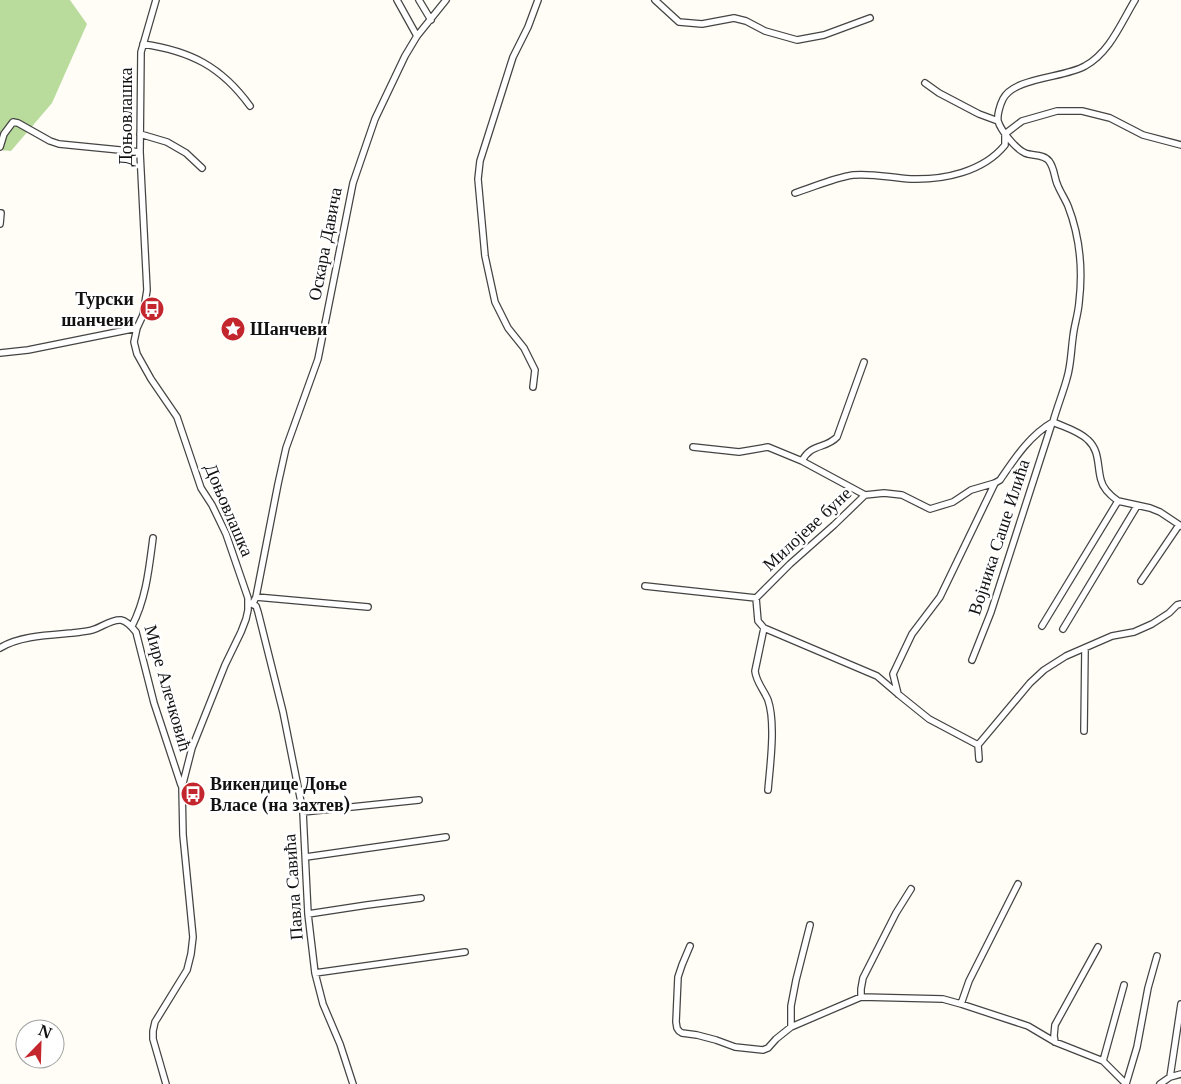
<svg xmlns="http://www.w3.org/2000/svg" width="1181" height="1084" font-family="'Libre Baskerville',serif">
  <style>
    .forest { fill: #b9dc9c }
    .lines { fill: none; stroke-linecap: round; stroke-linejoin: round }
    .minor-casing { stroke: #444; stroke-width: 8 }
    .minor { stroke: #fff; stroke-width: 5.5 }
    .labels { text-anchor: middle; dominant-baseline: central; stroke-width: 5; stroke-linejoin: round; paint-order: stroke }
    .street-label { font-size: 18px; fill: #111; stroke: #fff }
    .poi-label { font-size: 18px; font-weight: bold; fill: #111; stroke: #fff; text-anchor: start }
  </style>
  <rect width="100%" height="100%" fill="#fffdf5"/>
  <path class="forest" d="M0,0H70L87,24L52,103L11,151L0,150Z"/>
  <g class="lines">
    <defs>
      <path id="minor" d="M156,0L141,52L140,152L147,290L143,315L137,328L134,342L137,354L151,379L177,417L201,488L212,505L226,534L248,598V610L246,619L241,632L225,665L192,748L182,787L183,835L193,937L191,954L187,970L155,1022L153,1031V1039L166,1084
        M397,0L417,36
        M419,0L431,20
        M655,0L679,22L702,24L734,18L746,21L765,31L797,40L824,35L870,18
        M143,44C190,51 221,66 250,106
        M925,83L939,93L979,114L998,121
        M140,134L167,142L186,153L202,168
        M1005,134L1022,121L1057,111H1082L1110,118L1143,135L1181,145
        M0,147L4,134L13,122L18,123L50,141L59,144L140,152
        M795,193C814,187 833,178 853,175C873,173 891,178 911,179C944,180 983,172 1005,145V134
        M0,224L1,213
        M0,353L28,350L137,328
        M533,387L535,370L524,348L508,328L495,302L485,256L478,179L480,161L513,57L528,27L538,0
        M1053,422C1057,407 1063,393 1067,378C1071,365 1071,351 1073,337C1074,326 1078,315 1079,303C1083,270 1080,237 1068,206C1065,199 1061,193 1058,186C1054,178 1055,169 1049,161C1044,154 1032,156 1025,153C1016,149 1001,131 998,121C997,115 1000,105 1003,99C1014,77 1065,78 1085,66C1110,52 1121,23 1135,0
        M1053,422C1064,427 1079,431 1088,440C1100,451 1097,466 1101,480C1103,489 1111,496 1118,501L1150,508L1160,512L1181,526
        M693,447L739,452L768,447L802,461L865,495
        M802,461C811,443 826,449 837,437L864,362
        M1141,581L1179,525
        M645,586L756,598
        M256,597L368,607
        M756,598L790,564L834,525L865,495L884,493L902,495L930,509L953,502L971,490L995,483L1000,480C1015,458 1030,435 1053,422
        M756,598L758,621L764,628L877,676L898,694L929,719L978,745L979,759
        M250,603L256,606L258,612L283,712L303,812L308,914L315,973L323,1004L340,1044L353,1084
        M253,603L256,597L278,484L286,448L318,359L353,183L375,119L405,56L417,36L446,0
        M132,626C146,599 149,569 153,538
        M1042,626L1118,501
        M764,628L755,671C756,682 764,690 768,700C776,723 770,766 768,790
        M1063,629L1137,506
        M0,648C19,636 49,635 72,633C78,632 86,632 92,630C101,628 111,619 121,620C127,621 132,627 136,632L154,703L181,785
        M972,660L991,612L1052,423
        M898,694L893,674L912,634L940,597L995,483
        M1084,731L1085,648
        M978,745L1030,683L1044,670L1066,656L1112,636L1134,632L1152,624L1169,613L1177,605L1181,604
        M303,812L419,800
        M306,857L446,837
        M308,914L367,905L421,898
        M690,946L682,965L678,977L676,1022L677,1028L679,1031L682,1033L697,1035L716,1040L735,1047L763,1050L768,1048L776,1039L791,1027L861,997L943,999L961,1004L1028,1026L1055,1042L1103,1061L1126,1084
        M315,973L465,952
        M861,997V989L863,978L896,913L911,889
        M961,1004L969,981L1018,884
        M791,1027V1006L796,980L810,925
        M1055,1042L1054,1036L1055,1025L1098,947
        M1103,1061L1124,985
        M1170,1077L1181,1004
        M1126,1084L1137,1047L1148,988L1157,956
        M1160,1084L1170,1077L1181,1074"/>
    </defs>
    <use href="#minor" class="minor-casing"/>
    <use href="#minor" class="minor"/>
  </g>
  <defs>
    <symbol id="bus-disc" viewBox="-11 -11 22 22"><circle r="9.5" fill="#c4262e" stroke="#fff"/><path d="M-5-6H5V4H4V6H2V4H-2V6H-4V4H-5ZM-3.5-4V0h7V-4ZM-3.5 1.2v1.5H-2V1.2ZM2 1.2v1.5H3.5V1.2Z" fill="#fff"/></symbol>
    <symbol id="sight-disc" viewBox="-11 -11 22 22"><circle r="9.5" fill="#c4262e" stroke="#fff"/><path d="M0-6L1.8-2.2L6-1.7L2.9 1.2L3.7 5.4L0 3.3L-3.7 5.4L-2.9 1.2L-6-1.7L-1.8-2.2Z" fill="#fff"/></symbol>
  </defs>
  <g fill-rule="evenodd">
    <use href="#bus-disc" x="138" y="295" width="28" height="28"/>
    <use href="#sight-disc" x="219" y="315" width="28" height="28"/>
    <use href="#bus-disc" x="179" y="780" width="28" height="28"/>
  </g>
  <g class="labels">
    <g class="street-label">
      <text transform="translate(126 117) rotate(-90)">Доњовлашка</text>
      <text transform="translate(325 244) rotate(-79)">Оскара Давича</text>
      <text transform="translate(229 510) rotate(67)">Доњовлашка</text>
      <text transform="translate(807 529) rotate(-43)">Милојеве буне</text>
      <text transform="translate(999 537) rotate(-72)">Војника Саше Илића</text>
      <text transform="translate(168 688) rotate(74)">Мире Алечковић</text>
      <text transform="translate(293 887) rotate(-94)">Павла Савића</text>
    </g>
    <g class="poi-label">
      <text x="134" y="299" text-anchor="end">Турски<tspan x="134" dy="21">шанчеви</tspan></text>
      <text x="250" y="329">Шанчеви</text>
      <text x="210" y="784">Викендице Доње<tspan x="210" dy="21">Власе (на захтев)</tspan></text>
    </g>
  </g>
  <g transform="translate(40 1044) rotate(23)"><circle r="24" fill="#ffffff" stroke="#a0a0a0"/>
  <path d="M0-4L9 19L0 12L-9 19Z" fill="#c4262e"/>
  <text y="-8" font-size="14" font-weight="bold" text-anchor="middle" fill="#111111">N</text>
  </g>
</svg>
